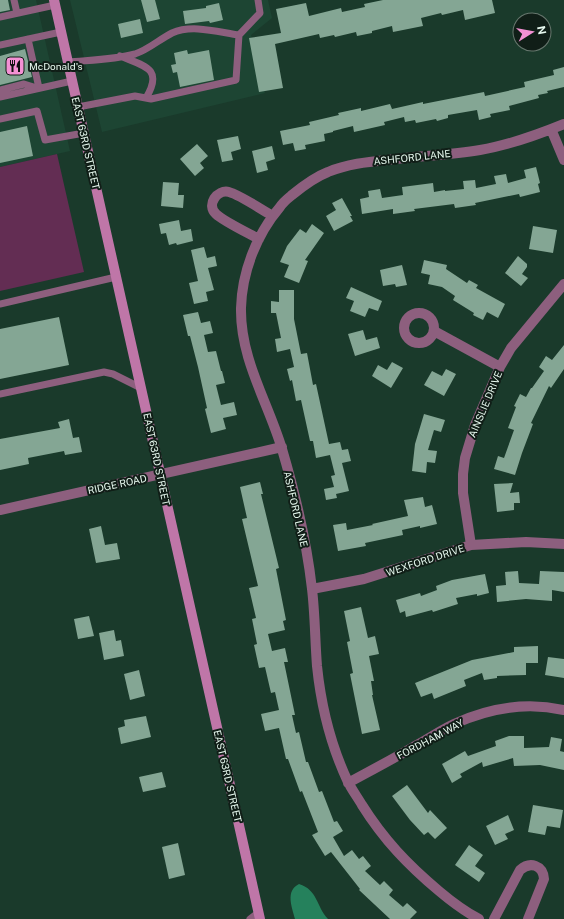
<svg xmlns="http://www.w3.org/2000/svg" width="564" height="919" font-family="'Public Sans',sans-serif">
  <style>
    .built { fill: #1d4533 }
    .green { fill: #632d53 }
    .water { fill: #25815c }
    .building { fill: #84a694 }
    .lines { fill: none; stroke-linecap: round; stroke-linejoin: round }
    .lane { stroke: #8d5f7e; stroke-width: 7 }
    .street { stroke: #8d5f7e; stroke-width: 10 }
    .secondary { stroke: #bf76a8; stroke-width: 10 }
    .labels { text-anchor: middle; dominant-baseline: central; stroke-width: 4; stroke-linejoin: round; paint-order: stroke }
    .poi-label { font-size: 10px; fill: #e7f9ef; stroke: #101e17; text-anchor: start }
    .street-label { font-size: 10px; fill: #e7f9ef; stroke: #101e17 }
  </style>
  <rect width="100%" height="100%" fill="#1a3a2b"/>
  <path class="built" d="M0,0H36L70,151L0,167Z
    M70,0H268L272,18L251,35L265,93L102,132Z"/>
  <path class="green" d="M57,154L84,272L0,291V167Z"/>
  <path class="water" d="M299,884C318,890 316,906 328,919H295C292,907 285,891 299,884Z"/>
  <path class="building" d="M0,0H8L10,10L0,12Z
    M141,0H155L160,19L147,22Z
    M383,0H492L495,13L465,20L463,10L442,15L441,13L421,18L423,26L393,32L392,26L372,31V33L357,36L356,32L335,37L334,35L320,38L319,34L275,44L283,88L259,92L249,38L281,33L276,9L306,3L309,16L341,8L342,12L365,7L364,4Z
    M219,3L223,20L210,23L209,21L185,24L183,11L206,8V6Z
    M140,19L143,33L121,38L118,24Z
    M25,49L32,77L0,85V56Z
    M187,50L188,54L209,50L214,80L180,87L177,72L173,73L171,65L176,64L174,53Z
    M564,67V87L547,91L548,93L538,95L539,98L509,106L510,110L490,114L491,117L479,120L477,110L448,115V118L437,121L436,119L416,123L415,120L405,122L404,117L384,122L385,125L354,132L353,126L333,131V132L324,134L325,141L305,145L306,149L295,151L293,143L283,145L280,131L310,125L309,122L339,115L338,113L361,108V111L390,104L392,109L423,102V104L484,92L485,96L525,87L524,82L554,75L553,70Z
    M27,126L33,156L0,163V132Z
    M238,136L241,149L231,152L233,160L222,162L217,140Z
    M197,144L208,156L200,163L204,168L195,176L180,159Z
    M272,146L275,159L266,162L268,170L257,173L252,151Z
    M536,167L540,183L538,184L540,192L520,197L519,194L475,203L476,205L455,208L454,204L414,209L415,211L393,214V209L362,214L360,199L369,197L368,191L380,189L382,198L403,195L402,187L433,183L434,192L445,190V191L464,189L463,181L475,180L476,188L496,184L494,176L506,174L508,183L526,178L524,170Z
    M163,182L179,183L178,195H184L183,208L161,206Z
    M342,198L352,216H350L353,221L334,231L326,216L336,210L332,203Z
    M179,220L181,231L191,229L193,241L177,245L176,243L169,245L166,233L161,234L159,224Z
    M312,224L324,233L305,260L308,261L299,283L284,277L289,265L280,262L287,246L300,229L306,233Z
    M533,226L557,230L553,253L529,249Z
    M204,247L207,258L215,256L217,266L208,268L214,290L206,292L208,301L194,304L189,283L198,281L191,250Z
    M518,256L527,264V267L522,274L528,278L521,286L505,273Z
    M424,260L447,265L446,269L467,283L469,280L478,285L476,288L505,304L498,318L487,312L483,320L473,315L474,313L453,300L455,296L442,287L428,284L430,275L421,273Z
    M402,265L407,285L396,287L395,284L383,286L380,270Z
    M351,287L382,301L378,311L369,308L365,317L350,311L354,301L346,298Z
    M279,290H294V319L301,354L307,353L313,385L316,384L329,444L340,442L342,450L348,449L351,461L342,463L349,491L336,494L337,498L326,500L324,489L334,487L331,476L335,475L330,455L316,458L313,441H310L301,400L296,401L292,380L290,381L287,369L294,367L290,349L277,352L275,339L281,338L276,313H271V301L279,302Z
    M198,312L201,323L210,321L213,333L204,335L208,352L216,351L221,371H222L225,383L216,385L221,405L234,402L237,415L223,418L226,429L211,433L205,409L207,408L198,367L190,336H188L183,315Z
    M59,317L69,365L0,379V329Z
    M363,330L366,340L377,337L380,348L355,356L348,334Z
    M564,345V369L551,388L549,386L531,423L533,424L522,453L515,475L494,469L498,456L504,458L514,430L508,428L516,407L514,406L520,394L526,397L531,388H532L544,371L539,367L546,356L552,360Z
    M392,362L403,368L391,388L372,376L378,365L387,370Z
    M446,369L456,374L444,396L424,385L432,371L442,376Z
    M424,414L445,420L441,432L434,430L428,450L437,451L435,463L427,462L426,473L412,471L415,444Z
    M69,419L73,438L79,437L82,452L65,455L64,451L28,458L29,464L0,470V439L60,428L58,422Z
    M260,482L263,494H261L279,568L276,569L286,620L283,621L285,630L268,634L272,651L285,648L288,662H284L295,715H292L296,733L299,732L306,762H308L319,792L322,791L334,822L337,821L343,831L333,837L344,856L352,850L359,859L363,856L371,866L365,871L380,885L384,881L393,890L389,895L403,907L407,903L417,912L410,919H390L359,890L360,889L331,852L325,856L312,835L318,832L302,791L300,792L288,759H286L279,728L265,731L261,714L279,710L275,692L271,693L265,667L259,668L254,645L257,644L252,619L256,618L249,588L258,586L242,519L247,518L240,487Z
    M513,483L510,493L519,492L520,503H514V510L497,512L494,484Z
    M423,497L425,507L432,505L437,524L420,528V526L402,530L403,535L365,543L366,546L338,551L333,525L346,523L347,530L373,525L372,524L408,516L404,500Z
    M101,526L105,545L117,543L120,559L96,563L89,529Z
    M518,571L519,583L539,584L540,571L564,572V592L552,590V601L526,599L497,602L496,586L506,585L505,572Z
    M485,574L489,593L477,596V594L456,598L458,604L433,612L432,610L406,617L405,611L400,613L396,600L420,593L421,596L437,590L436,586L452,580Z
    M361,607L368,638L375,636L379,654L369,656L374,681H371L373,695H372L380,730L362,734L350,674L353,673L347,642L350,641L344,611Z
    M89,616L94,636L78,639L74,619Z
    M114,630L116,641L121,640L124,656L104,660L99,633Z
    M538,646V663H526V675L497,676V678L484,680L482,673L464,680L466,686L434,699L432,693L421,697L415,683L472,660L514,652V647Z
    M548,657L564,659V678L545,675Z
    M139,670L145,696L130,700L124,674Z
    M146,716L151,737L121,744L118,728L125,726L124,720Z
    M509,736H524V748L549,747L551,737L562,739L560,751L564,752V770L540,765L514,766L513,758L483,767L482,762L460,774L462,777L452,783L442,764L465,751L468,756L496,746L495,741Z
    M162,772L166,787L143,792L139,777Z
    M407,785L428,813L430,810L447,828L435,839L428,832L424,835L410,820L392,796Z
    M533,805L563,810L560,828L547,826L545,835L528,832Z
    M508,815L514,830L505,834L508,839L495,845L486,826Z
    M178,843L185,875L169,879L162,847Z
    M469,845L483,855L475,866L485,873L479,882L455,865Z"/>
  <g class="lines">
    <path class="lane" d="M14,0L17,13
      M0,17L55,5
      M28,39L39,88
      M0,45L61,32
      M120,56C144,66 164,68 146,98
      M68,62C89,60 113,60 135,54C148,50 160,39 172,33C192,24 218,32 239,35
      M0,90L24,84L37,88
      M0,97L72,81
      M78,107L135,96L151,99L236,80L239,35L260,13L258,0
      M0,119L37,111L45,140L84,133
      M0,304L116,277
      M0,394L104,372L113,374L141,388
      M250,919L259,912"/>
    <path class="street" d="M551,129L564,160
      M259,239C248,233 223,221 216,214C206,205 217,189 229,192C240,195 262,210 273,216
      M404 328a15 15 0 1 1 30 0a15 15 0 1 1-30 0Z
      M434,331L500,367
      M0,510L282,447
      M471,545L463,493V474L465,458L475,425L500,367L511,348L564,284
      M312,589L364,579L471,545L526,542L564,544
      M348,783C370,771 393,759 415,746C428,739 441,730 454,724C489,708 527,702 564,710
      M479,919C464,911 452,902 439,891C408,865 384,840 362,805C358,798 352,790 348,782C331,746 321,705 317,666C315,640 315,614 312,589C307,544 295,493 282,449C268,402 240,359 241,308C242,271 257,234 280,207C283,202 287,199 292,195C303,186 315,177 328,172C347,164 367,162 387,160C418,156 450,155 480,150C510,145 537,135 564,124
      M494,919L520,870C530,861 543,865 544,879L528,919"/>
    <path class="secondary" d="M54,0L260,919"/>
  </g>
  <defs>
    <symbol id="restaurant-square" viewBox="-11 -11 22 22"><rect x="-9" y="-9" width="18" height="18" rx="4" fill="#f491d4" stroke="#101e17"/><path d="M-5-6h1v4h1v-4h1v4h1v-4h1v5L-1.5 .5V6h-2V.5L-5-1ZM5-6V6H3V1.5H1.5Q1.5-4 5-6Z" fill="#111"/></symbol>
  </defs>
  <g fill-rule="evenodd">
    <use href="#restaurant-square" x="4" y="55" width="22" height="22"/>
  </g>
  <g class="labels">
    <g class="poi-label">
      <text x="29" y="66">McDonald's</text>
    </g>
    <g class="street-label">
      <text transform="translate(86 143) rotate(77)">EAST 63RD STREET</text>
      <text transform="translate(412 157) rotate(-6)">ASHFORD LANE</text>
      <text transform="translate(485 404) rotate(-67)">AINSLIE DRIVE</text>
      <text transform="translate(157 459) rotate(78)">EAST 63RD STREET</text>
      <text transform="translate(117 484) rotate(-12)">RIDGE ROAD</text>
      <text transform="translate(296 509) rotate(77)">ASHFORD LANE</text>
      <text transform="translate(425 560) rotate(-18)">WEXFORD DRIVE</text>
      <text transform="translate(430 739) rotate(-28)">FORDHAM WAY</text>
      <text transform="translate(228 776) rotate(77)">EAST 63RD STREET</text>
    </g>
  </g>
  <g transform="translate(532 32) rotate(79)"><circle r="19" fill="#101e17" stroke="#66766d"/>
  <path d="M0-3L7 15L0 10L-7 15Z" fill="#f491d4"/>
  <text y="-6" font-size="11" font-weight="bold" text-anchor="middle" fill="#e7f9ef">N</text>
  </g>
</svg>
